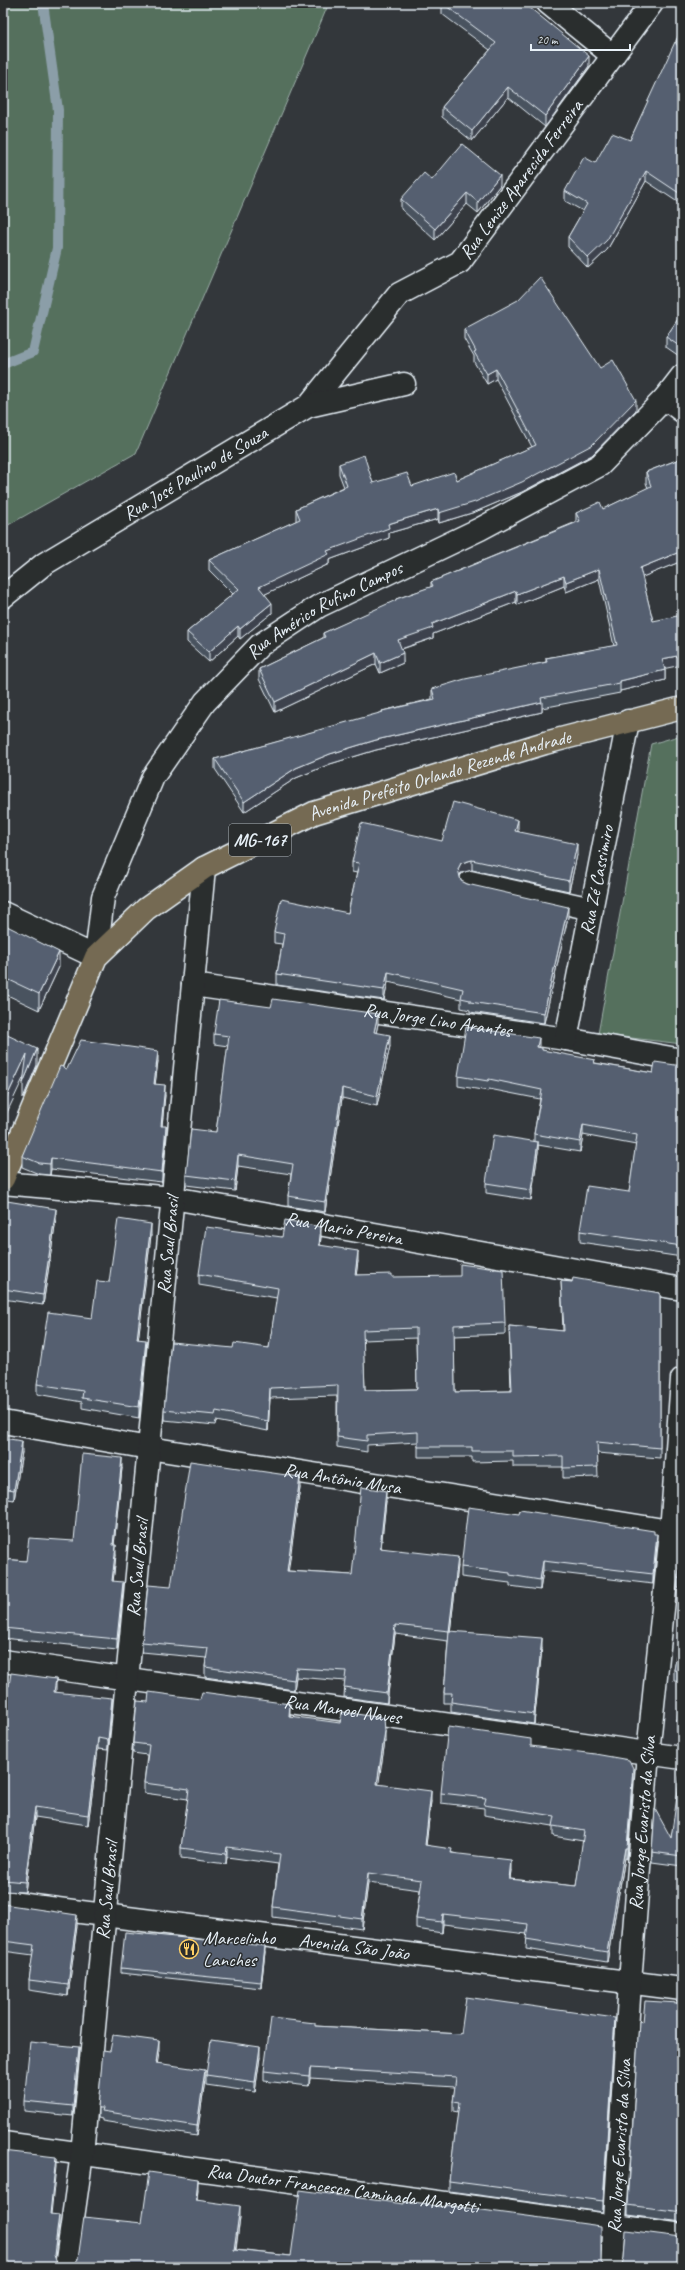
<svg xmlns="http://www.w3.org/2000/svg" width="685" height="2270" font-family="Caveat,sans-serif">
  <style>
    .green { fill: #556f5d; stroke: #9eb0aa }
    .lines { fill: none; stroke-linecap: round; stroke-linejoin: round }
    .stream { stroke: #8b9ea8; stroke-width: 10 }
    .minor-casing { stroke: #e8f1f8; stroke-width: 25 }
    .major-casing { stroke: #e8f1f8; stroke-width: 25 }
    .minor { stroke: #2a2d2e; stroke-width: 22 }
    .major { stroke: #746b52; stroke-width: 22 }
    .wall { fill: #49525f; stroke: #e8f1f8; fill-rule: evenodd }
    .shaded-wall { fill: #3c424e; stroke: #e8f1f8 }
    .building { fill: #555f6f; stroke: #e8f1f8; fill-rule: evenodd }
    .labels { text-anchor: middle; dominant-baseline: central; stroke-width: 3; stroke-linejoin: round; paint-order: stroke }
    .shield { fill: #2a2d2e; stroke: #afb6bb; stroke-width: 1 }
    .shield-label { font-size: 18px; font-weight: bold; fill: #e8f1f8 }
    .street-label { font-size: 19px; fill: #e8f1f8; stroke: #2a2d2e }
    .poi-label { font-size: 19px; fill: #e8f1f8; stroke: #2a2d2e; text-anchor: start }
  </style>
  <rect width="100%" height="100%" fill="#33373b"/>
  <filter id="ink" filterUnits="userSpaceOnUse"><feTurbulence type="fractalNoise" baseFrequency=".025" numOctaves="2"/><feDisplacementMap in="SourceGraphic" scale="8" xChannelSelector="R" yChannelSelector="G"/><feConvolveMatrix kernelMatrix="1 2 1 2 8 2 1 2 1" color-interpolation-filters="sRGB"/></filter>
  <g filter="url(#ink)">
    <path class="green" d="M3,3H329L136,453L3,528Z
      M682,735V1044L598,1034L651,744Z"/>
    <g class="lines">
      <path class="stream" d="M3,364L33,352L57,248L58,110L43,3"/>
      <defs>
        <g id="minor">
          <path d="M548,3L613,56"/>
          <path d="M665,398L682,411"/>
          <path id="s1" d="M308,406L399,294L460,262L652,3"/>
          <path id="s2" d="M3,597L44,564L308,406L404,384"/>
          <path d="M470,882L592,909"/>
          <path id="s3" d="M3,913L96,957L103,897L153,777L205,702L260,645L319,606L480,529L600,465L665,398L682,376"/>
          <path id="s4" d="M193,985L566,1039L682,1060"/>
          <path id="s5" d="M566,1039L628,721"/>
          <path id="s6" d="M3,1183L173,1198L682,1289"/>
          <path id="s7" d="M3,1422L149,1448L682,1533"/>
          <path id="s8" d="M3,1661L682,1758"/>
          <path id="s9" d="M3,1902L682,1989"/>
          <path id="s10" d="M3,2143L682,2235"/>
          <path id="s11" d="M66,2267L82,2154L204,868"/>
          <path id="s12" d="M612,2267L630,1982L648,1753L671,1532L682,1379"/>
        </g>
        <g id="major">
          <path id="s13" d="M3,1179L96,957L146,909L204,868L314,813L545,743L682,708"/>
        </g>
      </defs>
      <use href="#minor" class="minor-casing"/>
      <use href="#major" class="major-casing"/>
      <use href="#minor" class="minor"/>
      <use href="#major" class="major"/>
    </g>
    <path class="wall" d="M442,3L589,66L545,127L508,97L472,141L442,117V107L490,50L442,14Z
      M621,3H636L634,7Z
      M682,28V205L646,181L607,250L588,268L568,247V237L583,211L565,201V191L595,163L630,140L676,43V41Z
      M432,180L500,185L478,213L467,204L435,240L401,209V199Z
      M682,313V358L666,347V337Z
      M464,329L600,368L636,410L592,455L522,492L475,512L439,523L438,519L389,533V538L329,560V564L265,594L272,613L240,639L238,636L209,662L187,642V632L233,594L209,570V560L296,521V509L344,487L339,474V464L373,483L412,486L457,480L532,447L496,379L487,384L474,362V356L464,339Z
      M682,458V561L642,577L665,669V680L620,691V693L542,708V712L376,750L330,764L296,778L244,812L215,769V759L382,713V711L432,699V689L546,662V658L614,646L599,579L566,592L564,586L517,605L516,602L433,634V638L402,649L403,663L380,673L376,664L275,712L259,679V669L323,638V633L396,601V599L431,587V582L576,522V513L603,509L648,488L646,483V472Z
      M518,830L517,831L577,855L569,891L472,870L461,873L460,876L461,881L467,884L568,917L544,1023L470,1012V1010L461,1008V999L388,982L384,1000L277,985V974L282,944L274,943V932L348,913L357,873L352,872V862L442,841Z
      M3,924L59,967L39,1010L3,993Z
      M378,1024L376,1033L390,1046L377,1106L342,1098L325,1212L288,1206V1196L291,1174L238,1166L235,1191L186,1185V1175L216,1132L228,1046L214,1044V1034Z
      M539,1047L542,1050L595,1063L653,1073L682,1066V1187L681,1196H682V1257L580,1242V1231L629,1192L636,1145L583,1135L580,1152L538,1145V1152L531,1200L486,1193V1183L534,1142V1134L540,1099L489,1089L488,1091L458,1086V1076Z
      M158,1061L155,1084L165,1095L162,1126L166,1136L162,1182L51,1169L50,1175L39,1174L22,1167V1156L67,1069Z
      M56,1219L43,1305L3,1299V1227Z
      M151,1235L138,1340L146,1350L139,1418L82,1408V1402L37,1394V1384L92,1318L109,1282Z
      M282,1237H321L320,1246L358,1261L356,1275L392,1277L505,1323V1334L454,1336L455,1392L511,1391L509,1326L563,1331L561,1281L660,1293V1458L597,1453L598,1477L563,1478V1467H513V1461L472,1462V1457H418V1442L367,1445V1452L337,1447V1396L270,1398L268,1431L216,1421L215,1425L164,1420V1410L233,1348H269L277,1298L199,1285V1274ZM416,1338L417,1389L365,1390L363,1340Z
      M3,1438L22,1452L14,1500L3,1498Z
      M122,1468L114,1545L116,1555L113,1581L123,1592L117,1650L3,1638V1559L26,1561L74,1541Z
      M300,1487L288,1571L352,1575L386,1501L381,1548L458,1566L450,1632L542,1648L534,1724L451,1712V1703H444V1693L448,1641L395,1634L387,1703L344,1697L345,1681L296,1677L294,1690L205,1677V1667L206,1658L142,1652V1642L171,1587Z
      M654,1534L657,1545L653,1584L543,1571L540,1590L510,1586V1583L461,1577V1567Z
      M682,1537V1589L678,1588V1578Z
      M682,1633V1682L674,1681V1670Z
      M3,1685L56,1690L55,1692L112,1708L108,1750L98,1749L88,1825L35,1817L25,1892L3,1891Z
      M682,1694V1732H677V1721Z
      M290,1716L385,1741L378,1785L431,1801L426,1845L511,1870L510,1879L576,1886L583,1841L553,1836V1826L484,1815V1808L441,1803V1793L531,1747L633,1779L627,1859L625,1858L607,1962L526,1949L527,1934L443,1924L442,1933L416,1929V1919L420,1890L368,1883L362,1929L273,1917V1907L278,1864L227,1857L226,1864L181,1858V1848L188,1799L144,1793V1783L147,1755L133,1753V1743Z
      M682,1777V1866L652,1862V1852L671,1838Z
      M3,1904L77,1925L68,1996L29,1990V1980L33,1955L3,1951Z
      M265,1952L261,1988L121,1973V1968Z
      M679,2005H682V2222L628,2215V2205L643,2022Z
      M315,2026L461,2034L615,2028L603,2212L449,2191V2181L458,2113L453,2112V2102L455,2087L310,2078L309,2086L264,2081V2071Z
      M110,2051L159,2052L157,2063L205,2080L197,2136L102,2121V2119L98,2118V2108Z
      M260,2057L255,2092L206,2085V2075Z
      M79,2058L73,2116L24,2111V2101Z
      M198,2189L197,2200L240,2217L236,2250L291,2256L601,2262L605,2267H72L142,2223Z"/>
    <path class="shaded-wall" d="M634,3H636L634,7Z
      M589,56V66L545,127V116Z
      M508,87V97L472,141V131Z
      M646,171V181L607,250L588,268V258Z
      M500,175V185L478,213V202Z
      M467,193V204L435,240V229Z
      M496,369V379L487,384V374Z
      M636,400V410L592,455L522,492L475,512L439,523V513Z
      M438,509V519L389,533V538L329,560V564L259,597V587L327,551L388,524Z
      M682,551V561L640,578V568Z
      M599,569V579L566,592V582Z
      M564,576V586L517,605V594Z
      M516,591V602L433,634V638L398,650V640L432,624Z
      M272,603V613L240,639V629Z
      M238,626V636L209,662V652Z
      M376,653V664L275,712V702Z
      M403,653V663L380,673V663Z
      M682,655V665L662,669V659Z
      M665,670V680L620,691V681Z
      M542,702V712L376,750L330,764L296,778L244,812V802L296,768L330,754L376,740Z
      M518,820V830L515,841V831Z
      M577,844V855L569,891V881Z
      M472,860V870L461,873L458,880V869L461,863Z
      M568,907V917L544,1023V1013Z
      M59,952V967L39,1010V994Z
      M388,972V982L384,1000V990Z
      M378,1014V1024L374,1042V1032Z
      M390,1035V1046L377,1106V1096Z
      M539,1038V1048L537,1047Z
      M37,1049V1065L23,1098V1083Z
      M158,1051V1061L154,1094V1084Z
      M27,1054V1070L3,1121V1105Z
      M165,1085V1095L161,1136V1126Z
      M342,1088V1098L325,1212V1202Z
      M583,1125V1135L580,1152V1142Z
      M166,1126V1136L162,1182V1172Z
      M538,1142V1152L531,1200V1190Z
      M238,1155V1166L235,1191V1181Z
      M51,1158V1169L50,1175V1164Z
      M682,1177V1187L679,1206V1196Z
      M56,1209V1219L43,1305V1295Z
      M151,1224V1235L137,1350V1339Z
      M321,1227V1237L319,1256V1245Z
      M358,1251V1261L355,1285V1275Z
      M146,1340V1350L139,1418V1407Z
      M270,1388V1398L268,1431V1421Z
      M22,1441V1452L14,1500V1490Z
      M122,1458V1468L113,1555V1545Z
      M300,1477V1487L287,1581V1571Z
      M386,1491V1501L380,1558V1548Z
      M657,1534V1545L653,1584V1574Z
      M116,1545V1555L112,1591V1581Z
      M458,1557V1566L449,1641V1631Z
      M543,1561V1571L540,1590V1580Z
      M123,1582V1592L117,1650V1639Z
      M395,1625V1634L387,1703V1693Z
      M542,1638V1648L534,1724V1714Z
      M296,1668V1677L294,1690V1680Z
      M56,1679V1690L54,1702V1692Z
      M112,1698V1708L108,1750V1740Z
      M290,1704V1715L289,1726V1716Z
      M385,1731V1741L377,1795V1784Z
      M98,1738V1749L88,1825V1815Z
      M633,1768V1779L627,1859V1848Z
      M431,1791V1801L425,1855V1845Z
      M35,1807V1817L25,1892V1882Z
      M227,1847V1857L226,1864V1854Z
      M625,1848V1858L607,1962V1952Z
      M511,1860V1870L509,1889V1879Z
      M368,1873V1883L362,1929V1919Z
      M443,1914V1924L442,1933V1922Z
      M77,1915V1925L68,1996V1985Z
      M265,1946V1952L261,1988V1982Z
      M615,2018V2028L603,2212V2201Z
      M159,2041V2052L156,2073V2063Z
      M79,2047V2058L73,2116V2106Z
      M260,2047V2057L255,2092V2082Z
      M310,2068V2078L309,2086V2076Z
      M205,2070V2080L197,2136V2126Z
      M56,2157V2167L50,2224V2214Z
      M198,2179V2189L196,2210V2200Z
      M240,2206V2217L234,2260V2250Z
      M59,2215V2225L54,2266V2255Z"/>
    <path class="building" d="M442,3H524L589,56L545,116L508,87L472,131L442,107L496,43Z
      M682,28V46L676,41Z
      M675,42L682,51V195L646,171L607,240L588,258L568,237L587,204L565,191L584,157L595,163L612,133L630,140Z
      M462,144L500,175L478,202L467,193L435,229L401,199L424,173L432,180Z
      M540,277L600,368L613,360L636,400L592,445L522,482L475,502L439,513L438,509L388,524L389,528L327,551L329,554L259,587L272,603L240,629L238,626L209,652L187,632L239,589L209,560L300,519L296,509L347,486L339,464L364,455L373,483L407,473L412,486L454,472L457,480L536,445L496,369L487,374L474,352L476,351L464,329L518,300Z
      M682,313V348L666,337Z
      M682,458V551L640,568L653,621L682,615V655L662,659L665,670L620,681V683L541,698L542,702L376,740L330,754L296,768L244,802L215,759L383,712L382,711L435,699L432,689L465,679L547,662L546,658L617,645L599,569L566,582L564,576L517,594L516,591L432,624L433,628L398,640L403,653L380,663L376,653L275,702L259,669L325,637L323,633L396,600V599L433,586L431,582L580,521L576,513L600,502L603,509L651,486L646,472Z
      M453,802L518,820L515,831L577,844L569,881L472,860L461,863L458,869L461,881L467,884L568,907L544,1013L470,1002V1000L461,998L463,989L388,972L384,990L277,974L284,934L274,932L281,899L348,913L359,863L352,862L361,823L442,841Z
      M3,924L59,952L39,994L3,977Z
      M273,999L378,1014L374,1032L390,1035L377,1096L342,1088L325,1202L288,1196L293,1164L238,1155L235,1181L186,1175L191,1129L216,1132L229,1036L214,1034L219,1000L271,1007Z
      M466,1027L539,1038L537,1047L542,1048V1050L595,1060L594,1063L653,1073L655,1062L682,1066V1177L679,1196H682V1246L580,1231L587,1186L629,1192L637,1135L583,1125L580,1142L534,1134L542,1090L489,1079L488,1081L458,1076Z
      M3,1033L37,1049L23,1083L27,1054L3,1105Z
      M81,1040L158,1051L154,1084L165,1085L161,1126H166L162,1172L51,1158L50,1164L39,1163L22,1156L60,1066L67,1069Z
      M493,1135L538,1142L531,1190L486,1183Z
      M7,1201L56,1209L43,1295L3,1289V1227Z
      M118,1219L151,1224L137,1339L146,1340L139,1407L82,1398L83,1391L37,1384L48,1312L92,1318L97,1281L109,1282Z
      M285,1220L321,1227L319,1245L358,1251L355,1275L392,1274V1277L460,1276V1264L503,1270L505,1323L454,1325L455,1392L512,1391L509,1326L564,1331L561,1281L572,1282L573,1278L660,1293V1448L597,1442L598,1467L563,1468V1456L513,1457V1451H472V1447H418V1432L367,1435V1441L337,1437L338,1385L270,1388L268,1421L216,1411L215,1415L164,1410L171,1342L233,1348L234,1343L269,1348L278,1288L199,1274L206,1227L282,1237ZM416,1328L417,1389L365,1390L363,1330Z
      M3,1438L22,1441L14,1490L3,1488Z
      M82,1454L122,1458L113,1545H116L112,1581L123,1582L117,1639L3,1628V1559L26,1561L29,1538L74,1541Z
      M190,1461L300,1477L287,1571L352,1575L361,1487L386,1491L380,1548L458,1557L449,1631L395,1625L387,1693L344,1687L346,1671L296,1668L294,1680L205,1667L208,1648L142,1642L148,1585L171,1587Z
      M468,1507L519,1514L520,1510L654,1531V1534H657L653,1574L543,1561L540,1580L510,1575V1573L461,1567Z
      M682,1537V1579L678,1578Z
      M449,1631L542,1638L534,1714L451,1702L452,1693H444Z
      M680,1633H682V1672L674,1670Z
      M11,1673L56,1679L54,1692L112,1698L108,1740L98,1738L88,1815L35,1807L25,1882L3,1880V1685L9,1686Z
      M149,1692L200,1699L202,1692L290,1704L289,1716L340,1723L342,1712L384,1718L385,1731L377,1784L431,1791L425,1845L452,1849L451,1853L511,1860L509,1879L576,1886L584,1831L553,1826L555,1816L484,1805L486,1798L441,1793L448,1727L531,1739V1746L595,1754L629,1760L633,1768L627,1848H625L607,1952L526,1939L528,1924L443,1914L442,1922L416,1919L422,1880L368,1873L362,1919L273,1907L280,1854L227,1847L226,1854L181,1848L189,1789L144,1783L149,1745L133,1743L137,1701L148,1702Z
      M682,1694V1722L677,1721Z
      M680,1776L682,1777V1856L652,1852L655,1809L671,1838Z
      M3,1904L77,1915L68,1985L29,1980L34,1945L3,1941Z
      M125,1932L265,1946L261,1982L121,1968Z
      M466,1997L615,2018L603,2201L449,2181L459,2103L453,2102L456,2077L310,2068L309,2076L264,2071L271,2018L315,2023V2026L461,2034Z
      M645,2001L679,2003V2005H682V2212L628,2205L639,2021L643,2022Z
      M113,2035L159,2041L156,2063L205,2070L197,2126L102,2111L103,2108H98L103,2050L110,2051Z
      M211,2040L260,2047L255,2082L206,2075Z
      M30,2042L79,2047L73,2106L24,2101Z
      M3,2151L56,2157L50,2214L59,2215L54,2255L58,2266L59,2267H3Z
      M149,2172L198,2179L196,2200L240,2206L234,2250L291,2256L300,2190L404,2204V2202L445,2207V2205L601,2226V2262L605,2267H452L438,2265V2267H72L78,2259L84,2217L142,2223Z
      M626,2230L681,2237H682V2267H619L622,2264L624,2258Z"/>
  </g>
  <defs>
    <symbol id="restaurant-ring" viewBox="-11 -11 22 22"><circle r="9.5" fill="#2a2d2e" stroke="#ffd166" stroke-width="1.5"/><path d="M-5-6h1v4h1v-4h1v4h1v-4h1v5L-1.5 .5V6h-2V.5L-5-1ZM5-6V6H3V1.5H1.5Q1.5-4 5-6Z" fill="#ffd166"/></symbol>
  </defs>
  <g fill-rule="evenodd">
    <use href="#restaurant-ring" x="178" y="1938" width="22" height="22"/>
  </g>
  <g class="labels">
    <rect class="shield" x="229" y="824" width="62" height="32" rx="3"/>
    <g class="shield-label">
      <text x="260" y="840">MG-167</text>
    </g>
    <g class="street-label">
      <text stroke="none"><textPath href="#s1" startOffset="316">Rua Lenize Aparecida Ferreira</textPath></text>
      <text stroke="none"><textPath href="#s2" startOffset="229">Rua José Paulino de Souza</textPath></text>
      <text stroke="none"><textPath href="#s3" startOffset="537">Rua Américo Rufino Campos</textPath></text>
      <text stroke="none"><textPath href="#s13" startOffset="635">Avenida Prefeito Orlando Rezende Andrade</textPath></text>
      <text stroke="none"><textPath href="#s5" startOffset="162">Rua Zé Cassimiro</textPath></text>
      <text stroke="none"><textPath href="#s4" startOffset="247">Rua Jorge Lino Arantes</textPath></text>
      <text stroke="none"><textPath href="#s6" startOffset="344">Rua Mario Pereira</textPath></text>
      <text stroke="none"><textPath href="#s11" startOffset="1027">Rua Saul Brasil</textPath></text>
      <text stroke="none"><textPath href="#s7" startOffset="344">Rua Antônio Musa</textPath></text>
      <text stroke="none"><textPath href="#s11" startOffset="703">Rua Saul Brasil</textPath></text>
      <text stroke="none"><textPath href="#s8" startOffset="343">Rua Manoel Naves</textPath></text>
      <text stroke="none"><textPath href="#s12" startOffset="445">Rua Jorge Evaristo da Silva</textPath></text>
      <text stroke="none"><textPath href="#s11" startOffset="379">Rua Saul Brasil</textPath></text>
      <text stroke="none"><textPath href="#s9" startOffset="354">Avenida São João</textPath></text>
      <text stroke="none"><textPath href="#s12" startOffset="121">Rua Jorge Evaristo da Silva</textPath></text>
      <text stroke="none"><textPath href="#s10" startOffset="343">Rua Doutor Francesco Caminada Margotti</textPath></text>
    </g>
    <g class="poi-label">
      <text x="203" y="1938">Marcelinho<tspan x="203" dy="22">Lanches</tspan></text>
    </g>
  </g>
  <rect width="685" height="2270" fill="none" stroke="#2a2d2e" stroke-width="16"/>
  <rect x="8" y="8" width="669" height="2254" fill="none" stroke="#e8f1f8" stroke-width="1.5" filter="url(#ink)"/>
  <path d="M531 44v6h99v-6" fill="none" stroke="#e8f1f8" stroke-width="2"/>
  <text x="537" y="44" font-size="12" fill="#e8f1f8" stroke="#2a2d2e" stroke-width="3" paint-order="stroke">20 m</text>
</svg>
